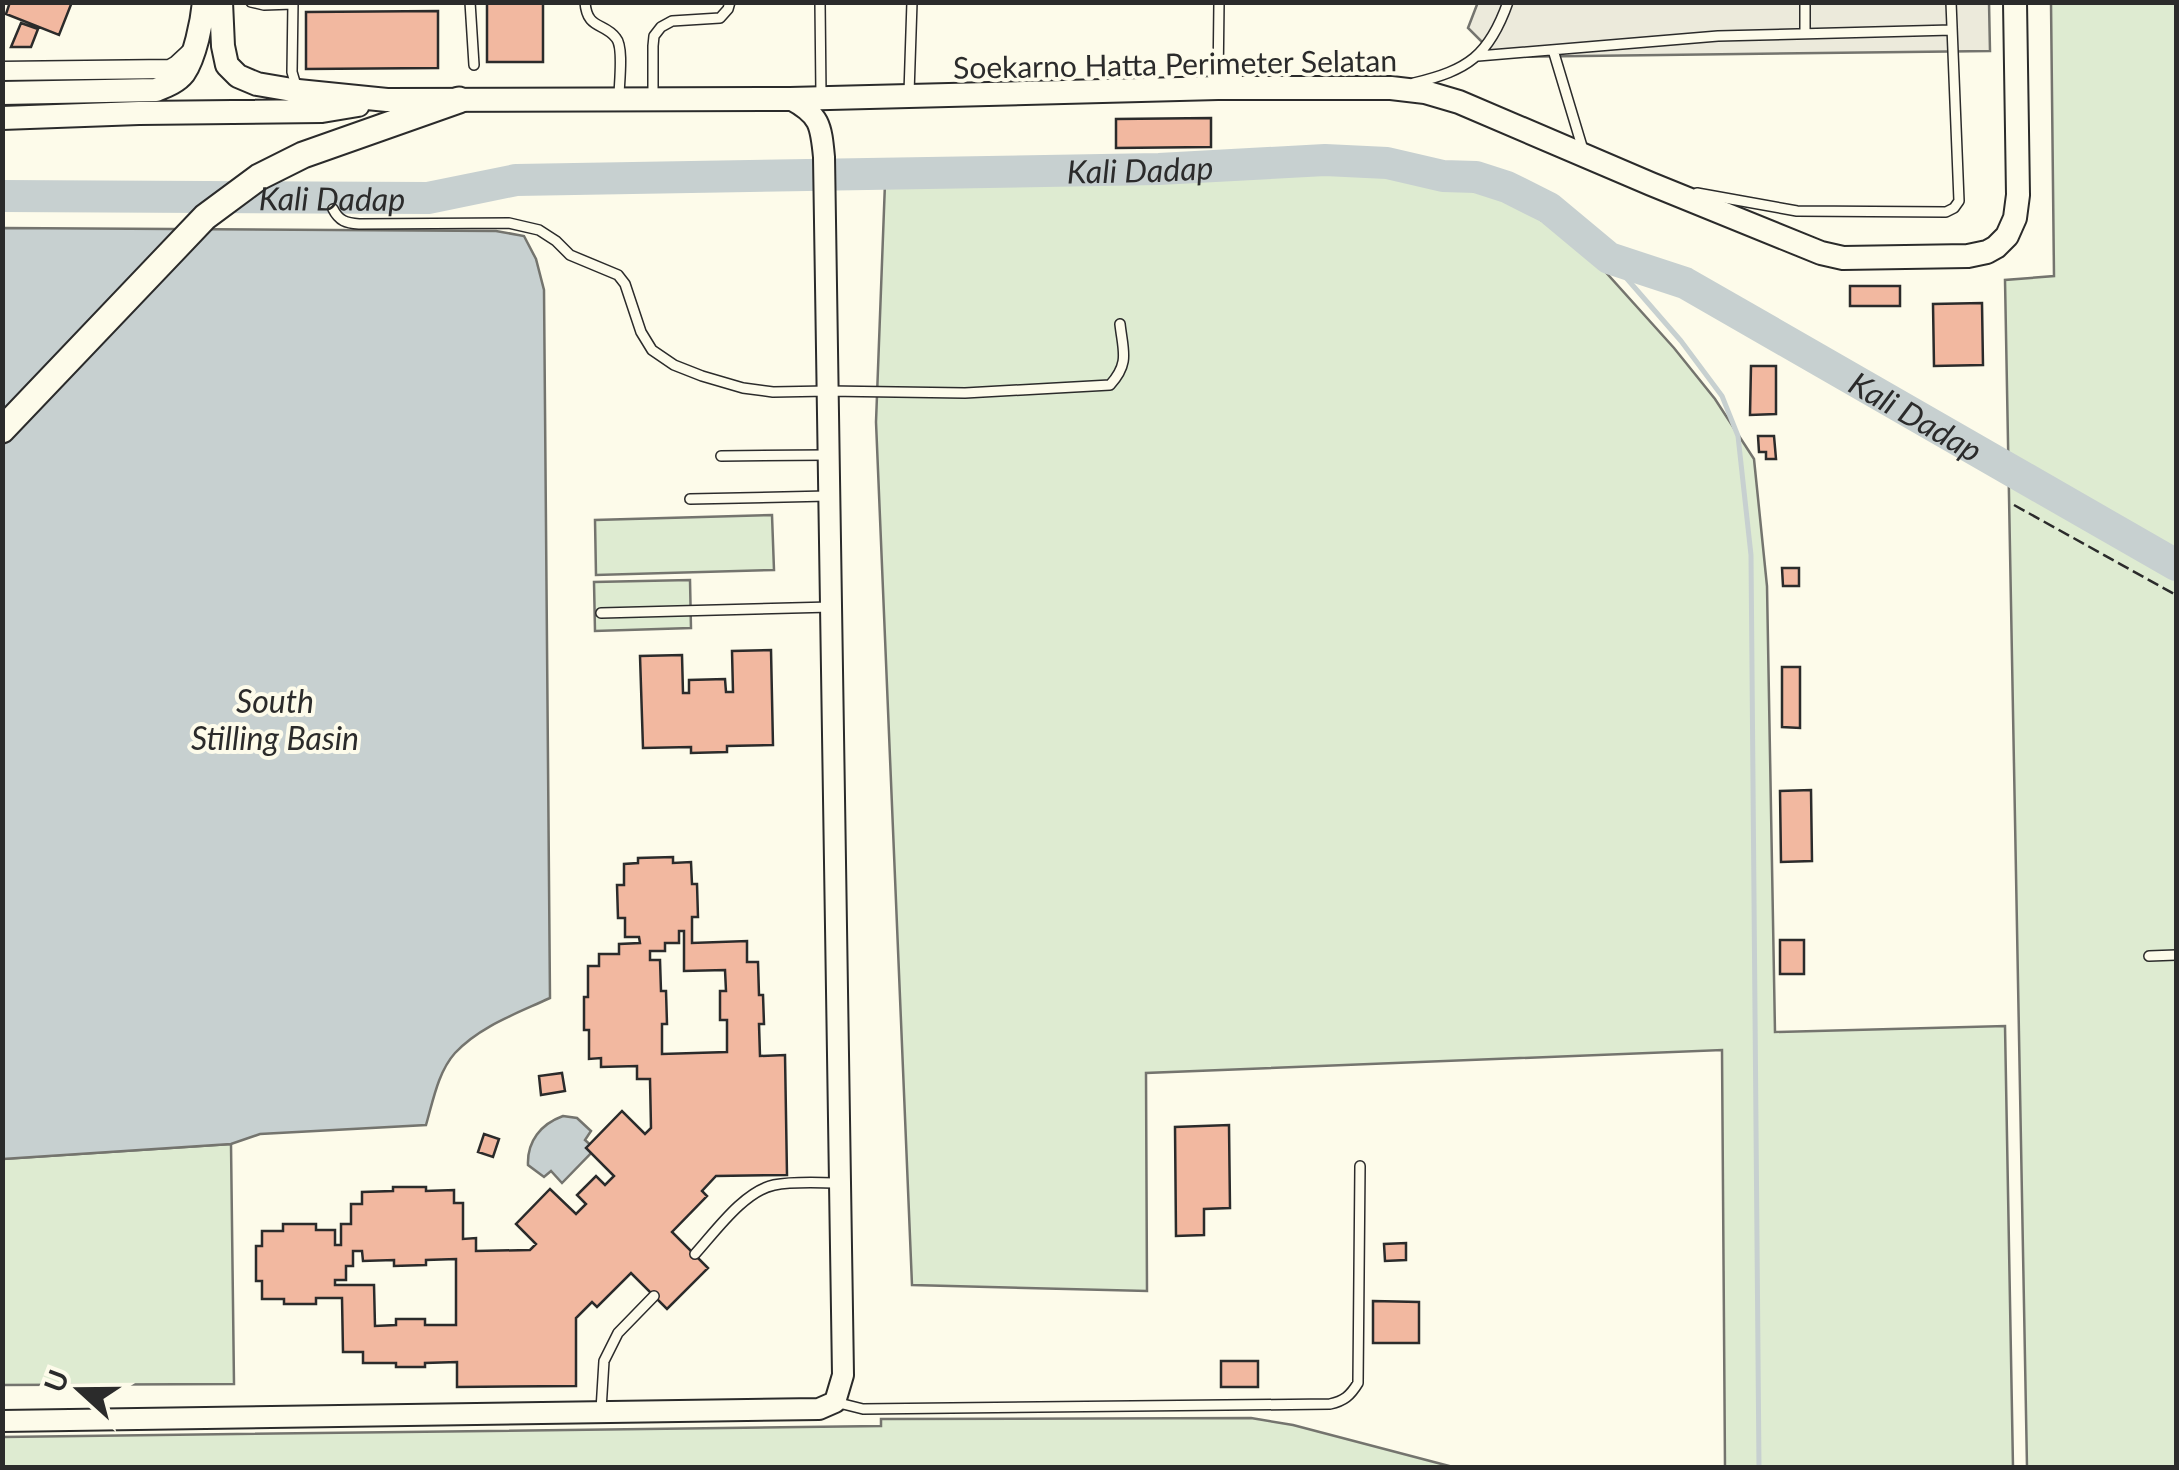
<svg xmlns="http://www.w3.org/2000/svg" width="2179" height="1470" font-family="Lato,sans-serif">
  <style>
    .green { fill: #deebd1; stroke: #74746e; stroke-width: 2.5 }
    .parking { fill: #eceadb; stroke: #74746e; stroke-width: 2.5 }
    .water { fill: #c7d0d0; stroke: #74746e; stroke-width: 2.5 }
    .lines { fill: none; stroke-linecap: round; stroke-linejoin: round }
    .stream { stroke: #c7d0d0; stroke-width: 5 }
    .river { stroke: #c7d0d0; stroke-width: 32 }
    .building { fill: #f2b8a0; stroke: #2b2b2b; stroke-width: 2.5; fill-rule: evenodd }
    .service-casing { stroke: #2b2b2b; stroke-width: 12 }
    .minor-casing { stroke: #2b2b2b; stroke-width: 21 }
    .tertiary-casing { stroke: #2b2b2b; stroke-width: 24 }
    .secondary-casing { stroke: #2b2b2b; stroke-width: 26 }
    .primary-casing { stroke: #2b2b2b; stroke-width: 29 }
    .service { stroke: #fdfbea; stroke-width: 9 }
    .minor { stroke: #fdfbea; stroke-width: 18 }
    .tertiary { stroke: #fdfbea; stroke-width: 20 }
    .secondary { stroke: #fdfbea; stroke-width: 22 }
    .primary { stroke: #fdfbea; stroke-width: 25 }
    .fence { stroke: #2b2b2b; stroke-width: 2.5; stroke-dasharray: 12 5; stroke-linecap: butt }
    .labels { text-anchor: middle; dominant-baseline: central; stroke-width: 8; stroke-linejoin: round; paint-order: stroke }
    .street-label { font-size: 30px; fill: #2b2b2b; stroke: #fdfbea }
    .water-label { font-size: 32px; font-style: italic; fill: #2b2b2b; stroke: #fdfbea }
  </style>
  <rect width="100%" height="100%" fill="#fdfbea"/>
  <path class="green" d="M2051,3H2176V1467H2027L2005,280L2054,276Z
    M1383,173L1508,198L1544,222L1601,267L1674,348L1715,399L1754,459L1767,586L1775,1032L2005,1026L2013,1467H1725L1722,1050L1146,1073L1147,1291L912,1285L876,422L885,183Z
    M772,515L774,570L596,575L595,520Z
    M690,580L691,628L595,631L594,582Z
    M231,1144L234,1384L3,1385V1159Z
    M1251,1418L1293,1425L1453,1467H2L3,1437L881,1426V1419Z"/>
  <path class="parking" d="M1478,2H1989L1990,51L1497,57L1468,28Z"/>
  <path class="water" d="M3,228L496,231L524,236L536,259L544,290L550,998C518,1013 480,1026 455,1053C438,1072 433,1101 426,1125L260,1134L231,1144L3,1159Z
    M563,1116L577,1118L591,1131L585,1140L595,1149L562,1183L551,1171L544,1177L528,1165C527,1141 541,1124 563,1116Z"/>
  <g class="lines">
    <path class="stream" d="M1609,258L1681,341L1722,396L1738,436L1751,555L1759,1468"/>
    <path class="river" id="s1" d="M2,196L428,198L516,180L1159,169L1325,160L1387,163L1443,176L1476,177L1507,187L1549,208L1609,258L1685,283L2176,565"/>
  </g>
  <path class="building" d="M10,2H72L59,35L6,14Z
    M487,2H543V62H487Z
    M438,11V68L306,69V12Z
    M21,23L38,29L31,47H11Z
    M1211,118V147L1116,148V119Z
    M1850,286H1900V306H1850Z
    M1982,303L1983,365L1934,366L1933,304Z
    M1751,366H1776V414L1750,415Z
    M1758,436H1774L1776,459H1766V452H1759Z
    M1782,568H1799V586H1783Z
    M771,650L773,745L727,746V752L691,753V747L643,748L640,656L682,655L683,693H689V680L725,679L726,692H733L732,651Z
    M1782,667H1800V728L1782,727Z
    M1811,790L1812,861L1781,862L1780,791Z
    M673,857V863L691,862L692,884H697L698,917H692V943L747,941V962H758L759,995H763L764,1024H759L760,1056L785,1055L787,1175L716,1176L702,1191L707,1196L672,1232L708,1268L667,1309L631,1273L597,1307L592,1302L576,1318V1386L457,1387V1362L425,1363V1367H396V1363H363V1352H343L342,1298H316V1304H284V1299H262V1281H256V1246H262V1231H283V1224H316V1230H335V1245H341V1224H351V1204H362V1192L393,1191V1187H426V1191L454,1190V1203H463V1239L476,1238V1251L530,1250L536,1244L516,1224L550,1189L576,1214L586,1204L577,1195L596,1176L605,1185L614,1176L586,1148L622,1111L645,1134L651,1128L650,1079H637V1066L601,1067V1058L589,1059V1030H584V997H588V966H599V954H619V944L640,943L639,937H625V918H618L617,885H624V864L638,863V858ZM679,931H684V971L725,970L726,991H720V1020H727V1052L662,1054V1024H667L666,991H661L660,960H650V951H665V943H679ZM353,1251H362L363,1261L394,1260V1266L426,1265V1260L456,1259V1325H425V1319H396V1325L375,1326L374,1285H335V1280H346V1266H353Z
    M1780,940H1804V974H1780Z
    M562,1073L565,1091L541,1095L539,1076Z
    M1229,1125L1230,1208L1204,1209V1235L1176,1236L1175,1127Z
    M484,1134L499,1139L493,1157L478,1152Z
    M1406,1243V1260L1385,1261L1384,1244Z
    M1373,1301L1419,1302V1343H1373Z
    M1221,1361H1258V1387H1221Z"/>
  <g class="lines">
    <defs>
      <path id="service" d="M251,2L264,5L293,4
        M293,2L292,72L297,89
        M470,2L474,65
        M585,2C587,30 604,22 616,38C624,47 619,84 619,96
        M820,2L821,95
        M1805,2V33
        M1553,50L1584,153
        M1478,56L1718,36L1952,30
        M1414,83C1468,70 1489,56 1508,2
        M1218,85L1219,2
        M909,93L912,2
        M653,98V46L654,36L661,27L672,21L720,18L728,9L730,2
        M1697,193L1797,211L1946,212L1954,208L1959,201L1951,2
        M333,209C339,221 346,223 359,224L509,223L539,230L556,241L570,255L618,275L625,284L641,332L652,350L674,365L702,376L743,388L773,392L828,391L965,393L1110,385C1130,363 1123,351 1120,324
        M721,456L827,455
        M690,499L828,496
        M601,613L831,607
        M2149,956L2176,955
        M695,1254C715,1232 744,1191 774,1185C795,1181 818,1183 840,1183
        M835,1402L863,1409L1330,1404C1344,1401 1350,1396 1358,1383L1360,1166
        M601,1410L604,1361L618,1333L654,1296"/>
      <path id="minor" d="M2,71L170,69L177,65L191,52"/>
      <path id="tertiary" d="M2,1421L819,1409L835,1402L843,1375L824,157C821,125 820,115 790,99"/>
      <path id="secondary" d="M221,2L223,46L227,65L238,76L257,84L298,91L387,100L790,99L1218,88H1391L1425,92L1459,102L1651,184L1821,253L1843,258L1968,256L1987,252L1996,247L2007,236L2015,218L2018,195L2015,2
        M2,93L156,90C166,86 177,82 184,73C195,57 202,22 204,2
        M2,118L139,113L322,111L358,105"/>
      <path id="primary" d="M2,430L205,217L259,177L303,155L459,100"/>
    </defs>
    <use href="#service" class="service-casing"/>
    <use href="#minor" class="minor-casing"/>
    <use href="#tertiary" class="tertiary-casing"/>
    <use href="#secondary" class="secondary-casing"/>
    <use href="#primary" class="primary-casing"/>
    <use href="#service" class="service"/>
    <use href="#minor" class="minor"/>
    <use href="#tertiary" class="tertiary"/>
    <use href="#secondary" class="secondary"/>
    <use href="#primary" class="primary"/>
    <path class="fence" d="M2014,505L2176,595"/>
  </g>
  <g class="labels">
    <g class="street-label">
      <text transform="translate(1175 63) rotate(-1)">Soekarno Hatta Perimeter Selatan</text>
    </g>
    <g class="water-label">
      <text stroke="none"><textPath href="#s1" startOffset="1140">Kali Dadap</textPath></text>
      <text stroke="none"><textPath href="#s1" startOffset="330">Kali Dadap</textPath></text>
      <text stroke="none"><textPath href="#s1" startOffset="1982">Kali Dadap</textPath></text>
      <text x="275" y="700">South<tspan x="275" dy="37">Stilling Basin</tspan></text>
    </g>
  </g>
  <rect width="2179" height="1470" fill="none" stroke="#2b2b2b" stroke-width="10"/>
  <g transform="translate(80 1390) rotate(291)" stroke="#fdfbea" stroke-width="8" paint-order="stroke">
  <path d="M0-8L18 38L0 25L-18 38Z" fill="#2b2b2b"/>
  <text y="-15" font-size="28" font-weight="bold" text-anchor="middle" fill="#2b2b2b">U</text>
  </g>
</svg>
